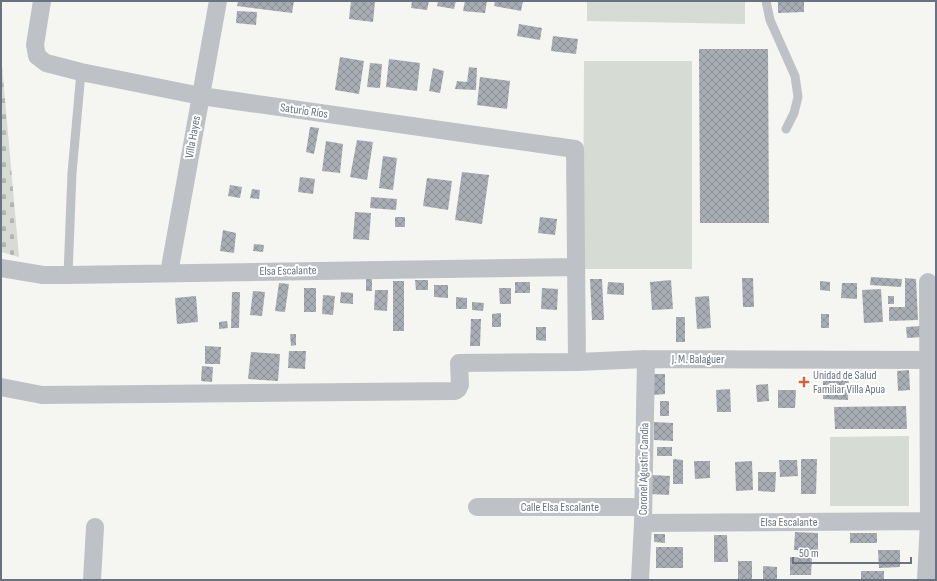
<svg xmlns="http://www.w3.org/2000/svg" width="937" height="581" font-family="'Sofia Sans Condensed',sans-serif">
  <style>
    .green { fill: #d6dbd3 }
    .cemetery { fill: url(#cemetery-stones) }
    .building { fill: url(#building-cross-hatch) }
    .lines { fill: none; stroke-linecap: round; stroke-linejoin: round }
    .lane { stroke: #bec1c5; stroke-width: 9 }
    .street { stroke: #bec1c5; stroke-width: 18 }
    .poi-dot { fill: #d16336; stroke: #fff; stroke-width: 1.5 }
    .labels { text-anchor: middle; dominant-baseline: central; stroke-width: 4; stroke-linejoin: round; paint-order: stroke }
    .street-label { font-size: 12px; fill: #677380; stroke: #fff }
    .poi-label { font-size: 12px; fill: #677380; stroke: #fff; text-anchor: start }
  </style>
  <defs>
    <pattern id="cemetery-stones" width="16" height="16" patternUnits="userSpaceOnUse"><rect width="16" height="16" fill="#d6dbd3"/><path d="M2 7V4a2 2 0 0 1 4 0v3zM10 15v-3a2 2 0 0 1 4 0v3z" fill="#b1b6b0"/></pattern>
    <pattern id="building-cross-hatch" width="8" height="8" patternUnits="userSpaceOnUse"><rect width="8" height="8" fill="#a7adb3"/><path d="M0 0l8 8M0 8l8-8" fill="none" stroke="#8c9197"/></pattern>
  </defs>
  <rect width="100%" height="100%" fill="#f5f5f2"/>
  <path class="green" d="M587,1H745V24L587,21Z
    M584,61H692V269H583Z
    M909,436V506H830V437Z"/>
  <path class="cemetery" d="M1,66H2L19,257L1,252Z"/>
  <path class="building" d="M238,1H294L292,13L237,6Z
    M351,1L375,2L373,22L349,19Z
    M412,1H429L427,10L411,8Z
    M438,1H456L454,9L437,6Z
    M465,1H487L485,13L463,11Z
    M495,1H523L521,11L494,6Z
    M778,1H804V12L778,13Z
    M237,11L257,12L256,25L236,23Z
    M519,24L542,28L540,40L517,36Z
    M553,36L578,39L576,54L551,51Z
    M699,49H768L769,223H700Z
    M340,57L364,61L359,94L335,90Z
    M389,59L420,63L417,91L386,87Z
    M370,63L382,64L380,88L367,87Z
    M469,67L477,68L476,90L455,89L457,81L467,82Z
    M433,68L444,71L440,93L429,91Z
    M480,77L510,81L507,109L477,105Z
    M310,127L319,128L314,154L306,152Z
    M357,140L373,142L367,180L350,177Z
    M326,141L343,144L340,173L322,171Z
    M383,156L397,158L393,190L379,188Z
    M462,172L489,175L482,224L455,220Z
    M300,177L315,179L313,194L298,192Z
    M427,178L452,181L448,210L423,206Z
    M230,185L242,187L240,198L228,196Z
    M252,189L260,190L259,199L250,198Z
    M371,197L397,199L396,210L370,208Z
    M355,212L371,213L369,240L353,239Z
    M395,217H405V227H395Z
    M540,217L557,219L555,235L538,233Z
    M223,230L236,233L234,253L220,251Z
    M254,244L264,245L263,252L253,251Z
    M366,276H372V291H366Z
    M871,277L902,279L901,287L870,285Z
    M742,278H753L754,307H743Z
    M905,278L916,279L918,320L889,321V307H905Z
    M590,279H602L604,320H592Z
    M415,280H428V290H416Z
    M671,280L673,309L652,310L650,282Z
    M393,281H404V331H393Z
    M820,281L830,282V291L820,290Z
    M515,282H530V293H515Z
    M608,282L624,283V295L607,294Z
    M279,283L289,284L285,312L275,311Z
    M842,283H857V299L841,298Z
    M434,285H448V298L434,297Z
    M304,288H316V312H304Z
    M499,288H511V304H500Z
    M542,288L558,289L557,310L541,309Z
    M881,289L883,322L864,323L862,290Z
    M375,290H388L387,311L374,310Z
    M253,291L265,292L262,316L250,315Z
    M232,292H240L239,328H231Z
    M341,292L353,293V304L340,303Z
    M323,295L335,296L333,315L322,314Z
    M196,296L198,322L177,324L175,298Z
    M709,296L711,328L697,329L695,297Z
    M888,296H894V304H888Z
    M456,297L467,298V309H456Z
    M472,302L484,303L483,311L472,310Z
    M501,313V327H492V314Z
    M821,314H829V328H821Z
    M676,317H685V342H676Z
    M471,319H481L480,346H470Z
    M227,321L228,328L219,329V322Z
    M921,326L922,337L907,338L906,327Z
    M536,327H546V341L536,340Z
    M290,334H296V345L291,346Z
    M205,346L221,347L220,364H205Z
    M289,351H306L305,369L288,368Z
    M251,352L280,354L278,381L248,379Z
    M202,366L213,367L212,382L201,381Z
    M909,370L910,390L898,391L897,371Z
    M823,371L849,372L848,400L823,399Z
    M653,374H665V394L654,395Z
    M768,384L769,401L757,402L756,385Z
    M730,389L731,412H717L716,390Z
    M778,390H796L795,408H778Z
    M660,401H669V416H660Z
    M906,406L907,429H835L834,407Z
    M654,422L673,423V441L654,440Z
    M657,447H672V456H657Z
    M673,459L683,460V484H673Z
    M801,459H817L816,494H801Z
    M779,460H797L798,476L780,477Z
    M694,461H710V478L695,479Z
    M752,461L753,490L736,491L735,462Z
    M758,472H776L775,492L758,491Z
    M652,475L670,476L669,495L651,494Z
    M795,532L818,533V551L794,550Z
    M850,533H877V543H850Z
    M654,534H665V543L654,542Z
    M714,535H727L728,562H714Z
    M656,547H683V568H656Z
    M878,550H900V567L879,568Z
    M790,557L812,558L811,575H790Z
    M738,561H752V580H738Z
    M763,566L777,567V580H763Z
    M861,571H884V580H861Z"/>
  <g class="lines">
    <path class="lane" d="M766,1L770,20L795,76L798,97L794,113L786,129
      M68,275L72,173L81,72"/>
    <path class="street" d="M42,1L35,45L37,56L46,63L81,72L201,96L575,149L577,362
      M1,268L43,275H68L576,267
      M169,273L218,1
      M1,387L42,395L455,391L458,389L460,385L459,363L577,362L646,359L936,360
      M477,507H642
      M643,523L936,521
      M92,580L95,527
      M640,580L643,523L646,359
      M926,580L929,521L928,282"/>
  </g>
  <path class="poi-dot" d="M802 376h4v4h4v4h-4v4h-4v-4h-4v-4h4z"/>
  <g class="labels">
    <g class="street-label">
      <text transform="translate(304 111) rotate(8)">Saturio Ríos</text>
      <text transform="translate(193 137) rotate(-80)">Villa Hayes</text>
      <text transform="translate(288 271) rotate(-1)">Elsa Escalante</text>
      <text x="698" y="359">J. M. Balaguer</text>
      <text transform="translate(644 469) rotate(-89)">Coronel Agustin Candia</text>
      <text x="560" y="507">Calle Elsa Escalante</text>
      <text x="789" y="522">Elsa Escalante</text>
    </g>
    <g class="poi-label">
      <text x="813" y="375">Unidad de Salud<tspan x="813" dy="14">Familiar Villa Apua</tspan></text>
    </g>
  </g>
  <rect width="937" height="581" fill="none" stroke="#677380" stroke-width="4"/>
  <path d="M793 557v6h118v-6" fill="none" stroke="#677380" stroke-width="2"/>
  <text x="799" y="557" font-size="12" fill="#677380" stroke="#ffffff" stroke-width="3" paint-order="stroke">50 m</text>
</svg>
